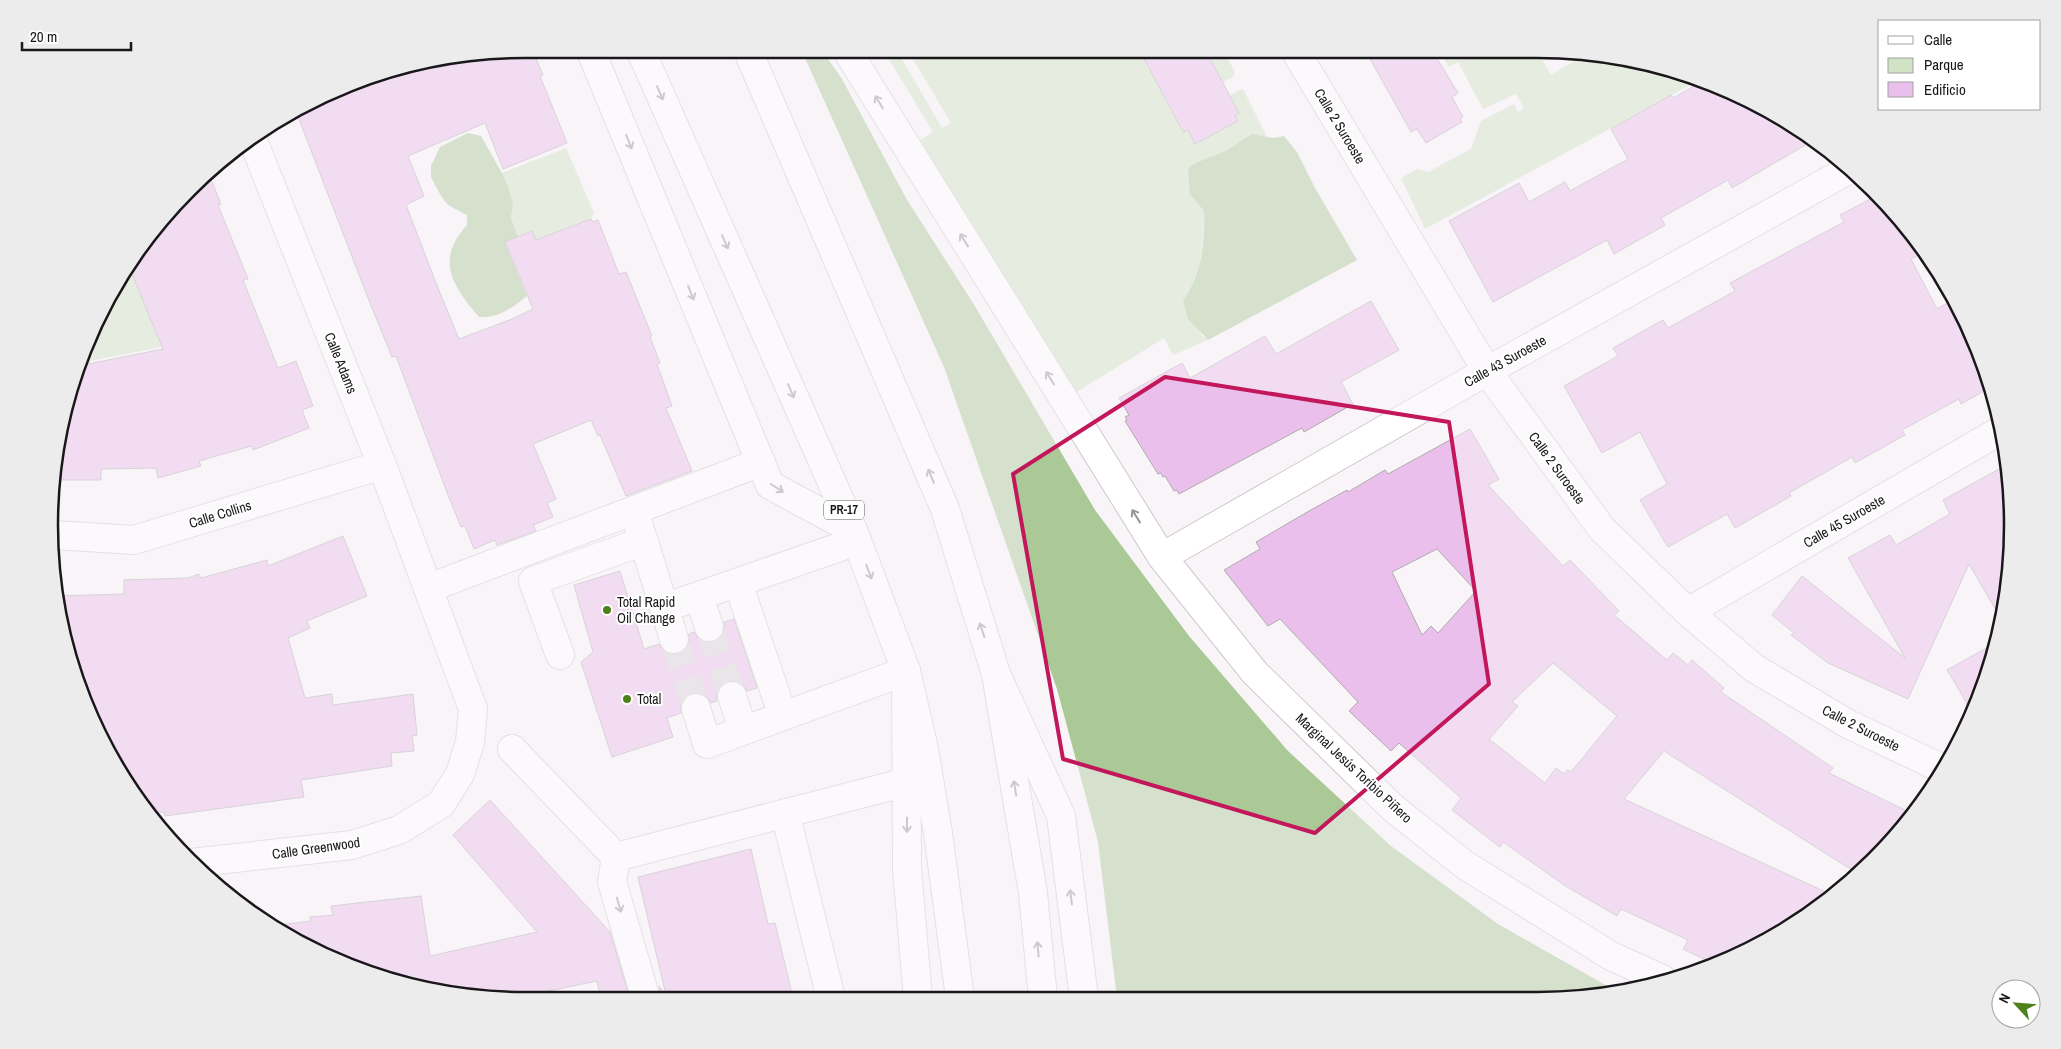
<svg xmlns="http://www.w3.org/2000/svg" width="2061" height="1049" font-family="'Archivo Narrow',sans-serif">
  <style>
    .green { fill: #d0e3c4 }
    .forest { fill: #abc997 }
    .building { fill: #ebbfeb; stroke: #afacaf; fill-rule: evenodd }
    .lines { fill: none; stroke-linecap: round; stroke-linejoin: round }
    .minor-tunnel { stroke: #d7d3d7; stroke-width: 28; stroke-dasharray: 28 14; stroke-linecap: butt }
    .minor-casing { stroke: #cdc9cd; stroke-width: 30 }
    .major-casing { stroke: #cdc9cd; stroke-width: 30 }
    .highway-casing { stroke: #cdc9cd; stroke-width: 30 }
    .minor { stroke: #fff; stroke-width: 28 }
    .major { stroke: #fff; stroke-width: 28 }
    .highway { stroke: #fff; stroke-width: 28 }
    .oneway { stroke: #989798 }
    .marked { fill: none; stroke: #c2185b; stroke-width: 4; stroke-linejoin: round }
    .poi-dot { fill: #4c8219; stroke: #fff; stroke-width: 2 }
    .labels { text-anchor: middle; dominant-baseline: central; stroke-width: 4; stroke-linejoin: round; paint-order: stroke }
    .shield { fill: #fff; stroke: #5e5d5e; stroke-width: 1 }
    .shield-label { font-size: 12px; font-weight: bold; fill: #191719 }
    .street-label { font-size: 14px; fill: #191719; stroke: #fff }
    .poi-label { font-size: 14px; fill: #191719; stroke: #fff; text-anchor: start }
    .rim { fill: none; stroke: #191719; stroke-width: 2.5 }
  </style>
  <rect width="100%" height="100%" fill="#f8f4f8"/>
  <path class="green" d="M883,49H896L942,128L951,123L907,49H938L941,55L946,53L948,56L960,49H1139L1149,70L1154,68L1166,101L1183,132L1188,130L1193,140L1197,138L1199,142L1237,121L1235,115L1239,113L1230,95L1243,89L1272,147L1190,194L1204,211C1204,245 1202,272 1183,301L1202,336L1208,340L1173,355L1164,338L1075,393L920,140L933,132Z
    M1205,49H1222L1235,72L1233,77L1223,82L1213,63L1208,66Z
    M1439,50H1537L1551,75L1588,53L1659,65L1700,80L1425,229L1401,178L1417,169L1428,172L1471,149L1481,121L1514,104L1518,112L1524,108L1516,94L1483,109L1458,62L1449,67Z
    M566,148L594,213L591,219L536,240L533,233L518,237L511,218L513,205L502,173Z
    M149,261L162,347L84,362L113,286L128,265Z"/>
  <path class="forest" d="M801,49H821L842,79L907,200L973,303L1095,510L1189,636L1288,751L1391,846L1498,924L1616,991L1598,996L1117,998L1098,842L1057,689L944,367Z
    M468,133L481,136L502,173L509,189L513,205L511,218L518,237L505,243L527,296C512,308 499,318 479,317C452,285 435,260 467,225V215L448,205L441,196L431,177V166L440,147Z
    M1252,134L1274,138L1284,136L1297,152L1315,188L1357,260L1208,340L1188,319L1183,301C1202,272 1205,245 1204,211L1190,194L1188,168L1198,162L1226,151Z"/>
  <path class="building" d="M524,49H532L543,75L540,76L567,143L503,169L485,123L408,156L424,196L406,205L438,288L459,339L512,319L533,309L505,242L532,231L536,240L591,219L593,222L598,220L619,274L626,272L652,336L650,337L660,363L657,364L672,406L666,408L692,471L626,496L600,435L598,436L591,420L533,444L556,499L547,503L553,517L533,525L536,531L497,545L495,540L474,549L465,526L461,527L448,495L396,356L392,357L368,298L297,114L371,74Z
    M1139,49H1205L1239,113L1235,115L1238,121L1195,144L1188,130L1183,132Z
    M1365,50H1432L1458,93L1452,97L1463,117L1460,119L1462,122L1426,143L1417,129L1411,132Z
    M1703,81L1747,98L1814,140L1732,188L1728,180L1661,218L1665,225L1614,254L1607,240L1493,302L1449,221L1519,183L1529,202L1565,182L1570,191L1628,159L1611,129L1671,95L1673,98Z
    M208,172L221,204L218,205L248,279L243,280L278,368L296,361L313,406L302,410L309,428L253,450L251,446L199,461L201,466L158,478L156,468L101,469V480H56L58,431L83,365L163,349L128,264L167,211Z
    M1878,195L1894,211L1924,252L1911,259L1937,309L1954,299L1987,371L1991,387L1961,404L1959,399L1902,430L1905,435L1855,463L1852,457L1789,493L1791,496L1735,528L1727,514L1668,547L1640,500L1667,484L1640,432L1602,453L1564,386L1618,356L1613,348L1663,320L1668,328L1735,291L1730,283L1844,222L1840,215Z
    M1371,301L1399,350L1341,382L1353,404L1304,432L1302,428L1179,494L1177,490L1174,491L1165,476L1163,477L1161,473L1158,474L1125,421L1127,420L1125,417L1129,415L1119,398L1182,363L1190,378L1265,336L1276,354Z
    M1470,429L1499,479L1488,485L1563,566L1570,560L1619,611L1614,615L1667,660L1673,653L1688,665L1692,660L1724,688L1721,692L1833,768L1829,773L1911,813L1894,838L1855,872L1664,751L1624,799L1830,894L1801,920L1716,965L1683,949L1688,940L1621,909L1617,916L1564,885L1503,842L1500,847L1452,810L1461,798L1399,743L1391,751L1349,711L1358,702L1280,619L1268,626L1224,570L1260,549L1256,542L1309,511L1347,490L1348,492L1385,470L1388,474ZM1437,549L1476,591L1438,633L1431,626L1422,635L1392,572ZM1553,663L1617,716L1571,772L1567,770L1564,774L1556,768L1545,783L1489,739L1518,706L1512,702Z
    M2008,464L2011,555L2001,619L1969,564L1908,699L1828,663L1791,635L1794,633L1772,615L1802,576L1905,658L1848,558L1890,535L1896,545L1950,514L1943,500Z
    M343,536L367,596L307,621L310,628L288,638L305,698L332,694L333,705L413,694L417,735L412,736L414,751L391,753L392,766L301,780L304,797L165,816L164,812L154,813L98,735L56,596L124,594V580L188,578L199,574L201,578L267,560L268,566Z
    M620,571L644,649L659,644L663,650L670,654H679L685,650L689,643V634L694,632L698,638L705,642H714L720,638L724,631V622L734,619L757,688L747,691L743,685L736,681H727L721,685L717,692V701L711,703L707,697L700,693H691L685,697L681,704V713L667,718L673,737L612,757L581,662L593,652L574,585Z
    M1997,642L1996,647L1972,712L1947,670Z
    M490,800L610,932L630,999H601L597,981L510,999H494L402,984L314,951L278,925L311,921L310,917L333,915L331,906L421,896L430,956L537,932L453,835Z
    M751,849L768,924L775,923L793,998L661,999L659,986L666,995L638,877Z"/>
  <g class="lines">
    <path class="minor-tunnel" d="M709,627L732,696
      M674,639L696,708"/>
    <defs>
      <path id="minor" d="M590,49L770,485L853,530
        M846,49L1162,557L1255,673L1393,808L1465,865L1611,956L1662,979
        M1294,49L1487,371L1602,529L1688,612L1754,668L1848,724L1941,768
        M638,523L674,639
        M54,535L134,540L382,465
        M1162,557L1487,371L1850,169
        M738,583L783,716
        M429,588L761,462
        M699,596L709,627
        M664,608L857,541
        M1688,612L2001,430
        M560,655L533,581L644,541
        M732,696L743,730
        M696,708L707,744L906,671
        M512,749L616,857L907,782
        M785,813L831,998
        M616,857L612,882L646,999
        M191,863L352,845L399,830L441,804L460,774L470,742L473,709L382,465L252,138"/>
      <path id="major" d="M640,49L853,530L906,671L924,749L938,833L960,998
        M747,49L945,509L996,674L1033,893L1043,998"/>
      <path id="highway" d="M906,671L907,869L918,998
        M996,674L1061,816L1084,998"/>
    </defs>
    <use href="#minor" class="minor-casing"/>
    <use href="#major" class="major-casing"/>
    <use href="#highway" class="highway-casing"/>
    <use href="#minor" class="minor"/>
    <use href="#major" class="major"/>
    <use href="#highway" class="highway"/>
  </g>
  <defs><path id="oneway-shaft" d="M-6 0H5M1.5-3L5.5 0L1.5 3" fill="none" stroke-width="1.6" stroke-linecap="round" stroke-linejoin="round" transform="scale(1.25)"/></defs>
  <g class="oneway">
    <use href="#oneway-shaft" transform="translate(660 93) rotate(66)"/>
    <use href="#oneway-shaft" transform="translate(879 102) rotate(-122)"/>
    <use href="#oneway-shaft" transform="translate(629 142) rotate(68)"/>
    <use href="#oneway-shaft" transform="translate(964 240) rotate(-122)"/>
    <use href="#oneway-shaft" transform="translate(725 242) rotate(66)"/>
    <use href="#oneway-shaft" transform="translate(691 293) rotate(68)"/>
    <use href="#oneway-shaft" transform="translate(1050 378) rotate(-122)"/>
    <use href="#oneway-shaft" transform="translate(791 391) rotate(66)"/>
    <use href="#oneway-shaft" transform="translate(931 476) rotate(-113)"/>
    <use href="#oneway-shaft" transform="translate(777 488) rotate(32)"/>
    <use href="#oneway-shaft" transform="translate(1136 516) rotate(-122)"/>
    <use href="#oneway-shaft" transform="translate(869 572) rotate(69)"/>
    <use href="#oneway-shaft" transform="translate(982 630) rotate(-108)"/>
    <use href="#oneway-shaft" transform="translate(1015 788) rotate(-99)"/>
    <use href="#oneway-shaft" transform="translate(907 825) rotate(90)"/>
    <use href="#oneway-shaft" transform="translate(1071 897) rotate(-97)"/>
    <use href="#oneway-shaft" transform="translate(619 905) rotate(74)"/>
    <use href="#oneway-shaft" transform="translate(1038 949) rotate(-95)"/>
  </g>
  <path d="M0 0H2061V1049H0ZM1165,377L1449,422L1489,684L1315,833L1063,759L1013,474Z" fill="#f8f4f8" fill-opacity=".55" fill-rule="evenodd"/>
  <path class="marked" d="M1165,377L1449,422L1489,684L1315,833L1063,759L1013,474Z"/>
  <g class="poi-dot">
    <circle cx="607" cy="610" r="5"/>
    <circle cx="627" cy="699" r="5"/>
  </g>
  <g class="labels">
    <rect class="shield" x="824" y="500.5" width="40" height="19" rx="4"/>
    <g class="shield-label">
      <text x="844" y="510">PR-17</text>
    </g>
    <g class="street-label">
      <text transform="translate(1340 126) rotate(59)">Calle 2 Suroeste</text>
      <text transform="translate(1505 361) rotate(-29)">Calle 43 Suroeste</text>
      <text transform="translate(341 363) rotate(68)">Calle Adams</text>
      <text transform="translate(1557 468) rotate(54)">Calle 2 Suroeste</text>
      <text transform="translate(220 514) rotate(-17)">Calle Collins</text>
      <text transform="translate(1844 521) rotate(-30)">Calle 45 Suroeste</text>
      <text transform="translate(1861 728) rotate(27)">Calle 2 Suroeste</text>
      <text transform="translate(1354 768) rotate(43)">Marginal Jesús Toribio Piñero</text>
      <text transform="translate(316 848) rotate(-8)">Calle Greenwood</text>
    </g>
    <g class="poi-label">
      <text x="617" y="602">Total Rapid<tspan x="617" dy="16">Oil Change</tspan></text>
      <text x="637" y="699">Total</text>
    </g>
  </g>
  <path d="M0 0H2061V1049H0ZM525 58H1537A467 467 0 0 1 2004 525V525A467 467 0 0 1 1537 992H525A467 467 0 0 1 58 525V525A467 467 0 0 1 525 58Z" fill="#edeced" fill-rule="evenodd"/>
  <path class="rim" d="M525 58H1537A467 467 0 0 1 2004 525V525A467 467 0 0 1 1537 992H525A467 467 0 0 1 58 525V525A467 467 0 0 1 525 58Z"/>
  <rect x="1878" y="20" width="162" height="90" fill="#ffffff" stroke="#a3a2a3"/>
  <rect x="1888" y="36" width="25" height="8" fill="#ffffff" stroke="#a3a2a3"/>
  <text x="1924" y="45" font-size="15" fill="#191719">Calle</text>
  <rect x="1888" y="58" width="25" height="15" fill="#d0e3c4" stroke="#a3a2a3"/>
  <text x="1924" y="70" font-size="15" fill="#191719">Parque</text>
  <rect x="1888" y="82" width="25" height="15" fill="#ebbfeb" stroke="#a3a2a3"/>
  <text x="1924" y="95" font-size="15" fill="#191719">Edificio</text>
  <g transform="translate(2016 1004) rotate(296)"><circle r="24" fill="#ffffff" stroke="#a3a2a3"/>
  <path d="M0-4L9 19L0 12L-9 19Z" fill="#4c8219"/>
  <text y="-8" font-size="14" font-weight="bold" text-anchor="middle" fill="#191719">N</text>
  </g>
  <path d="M22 42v8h109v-8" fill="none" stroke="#191719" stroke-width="2.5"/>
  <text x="30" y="42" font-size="15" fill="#191719" stroke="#ffffff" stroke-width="4" paint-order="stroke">20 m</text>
</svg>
